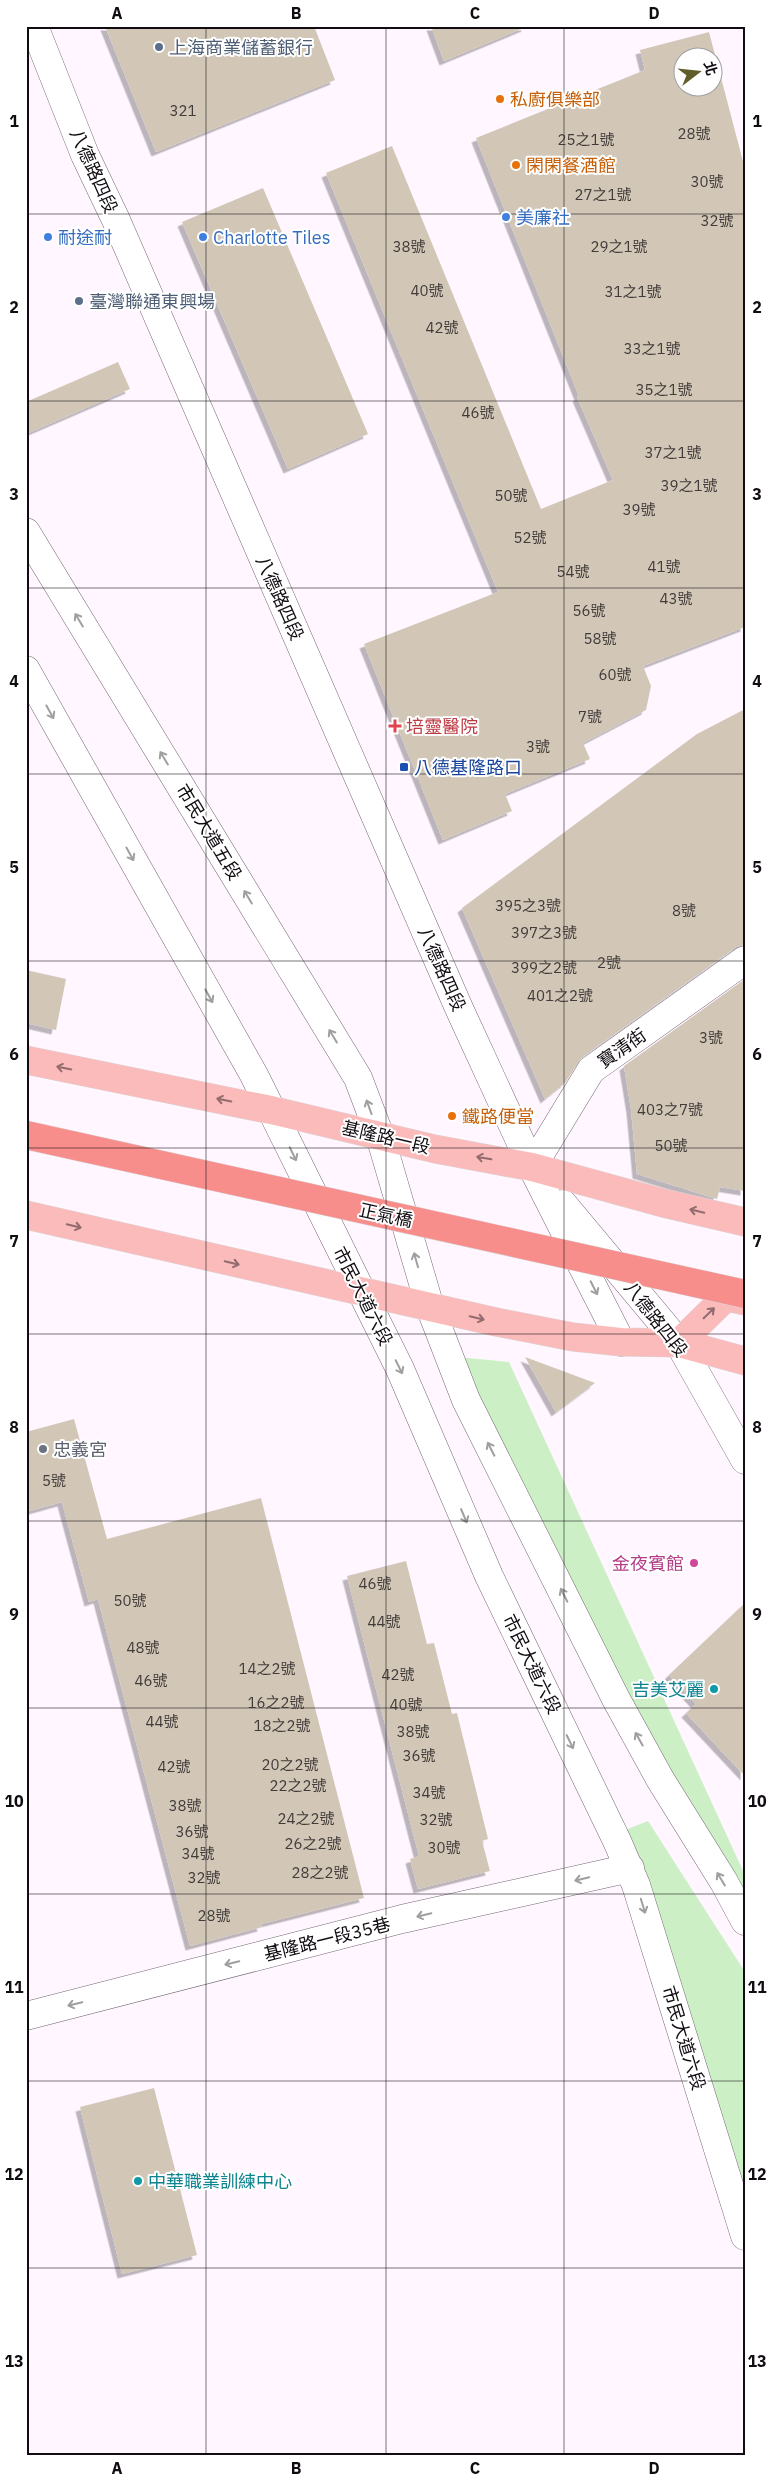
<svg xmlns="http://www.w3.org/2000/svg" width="771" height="2482" font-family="'IBM Plex Sans','Noto Sans TC',sans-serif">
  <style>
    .green { fill: #ccefc6 }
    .building { fill: #d2c7b6; fill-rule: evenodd; filter: url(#shadow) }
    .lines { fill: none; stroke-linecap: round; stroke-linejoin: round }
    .minor-casing { stroke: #756875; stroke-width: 29 }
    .major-casing { stroke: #d9d8d9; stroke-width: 29 }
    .minor { stroke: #fff; stroke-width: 28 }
    .major { stroke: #fbbbba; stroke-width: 28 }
    .highway-bridge-casing { stroke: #d9d8d9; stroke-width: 29; stroke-linecap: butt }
    .highway-bridge { stroke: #f88e8c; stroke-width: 28 }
    .oneway { stroke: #a09ea0 }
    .oneway2 { stroke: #926c6e }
    .grid { fill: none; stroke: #110c11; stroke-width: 1; stroke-opacity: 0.55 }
    .service-dot { fill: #5c6f8a; stroke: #fff; stroke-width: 2 }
    .food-dot { fill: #e8710a; stroke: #fff; stroke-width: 2 }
    .shop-dot { fill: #3f7fe0; stroke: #fff; stroke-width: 2 }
    .health-dot { fill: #e0444e; stroke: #fff; stroke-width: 2 }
    .transit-dot { fill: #1a4fb4; stroke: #fff; stroke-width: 2 }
    .worship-dot { fill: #6b7280; stroke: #fff; stroke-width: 2 }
    .hotel-dot { fill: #d1479c; stroke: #fff; stroke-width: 2 }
    .culture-dot { fill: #0f9aa8; stroke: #fff; stroke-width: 2 }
    .labels { text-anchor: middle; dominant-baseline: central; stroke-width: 4; stroke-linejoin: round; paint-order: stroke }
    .number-label { font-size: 15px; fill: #413b3a }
    .service-label { font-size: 18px; fill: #4e5e75; stroke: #fff; text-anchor: start }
    .food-label { font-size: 18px; fill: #c56008; stroke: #fff; text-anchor: start }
    .street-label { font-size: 18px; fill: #110c11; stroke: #fff }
    .shop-label { font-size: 18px; fill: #366cbe; stroke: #fff; text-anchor: start }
    .health-label { font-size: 18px; fill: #be3a42; stroke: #fff; text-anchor: start }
    .transit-label { font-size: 18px; fill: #164399; stroke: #fff; text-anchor: start }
    .worship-label { font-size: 18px; fill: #5b616d; stroke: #fff; text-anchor: start }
    .hotel-label { font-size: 18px; fill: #b23c85; stroke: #fff; text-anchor: end }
    .culture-label { font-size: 18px; fill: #0d838f; stroke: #fff; text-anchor: end }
    .neatline { fill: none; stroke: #110c11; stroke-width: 2 }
    .grid-label { font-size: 16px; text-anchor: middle; font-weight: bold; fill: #110c11 }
  </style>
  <defs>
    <filter id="shadow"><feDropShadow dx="-4.5" dy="4.5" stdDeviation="0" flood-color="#0004"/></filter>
  </defs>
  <rect width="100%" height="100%" fill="#fff6ff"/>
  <path class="green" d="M458,1357L509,1362L745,1875V1908L623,1689Z
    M648,1821L745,1972V2210L625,1830Z"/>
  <path class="building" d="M105,26H314L335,80L156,152Z
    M431,26H526V27L444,61Z
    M709,32L745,169V627L643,666L651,686L646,710L583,743L590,759L505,794L512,811L443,840L364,644L498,592L326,173L392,146L541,509L613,480L577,397L579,396L476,138L645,70L640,50ZM684,58H714V88H684Z
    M263,188L368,434L288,469L182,222Z
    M118,362L130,389L26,434V402Z
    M745,709V945L736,947L582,1057L565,1083L545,1099L462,908L697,734Z
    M26,970L66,979L56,1030L26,1023Z
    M745,979V1191L720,1187L717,1199L637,1174L631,1109L624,1066Z
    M525,1357L595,1383L556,1412Z
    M74,1419L107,1539L261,1498L364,1898L261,1924L262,1927L190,1946L98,1599L89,1602L62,1502L26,1512V1432Z
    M406,1561L427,1644L434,1643L452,1714L457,1713L488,1839L482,1841L490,1871L418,1889L410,1859L419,1856L347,1576Z
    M745,1603V1776L686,1713L696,1704L669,1675Z
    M154,2088L197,2255L122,2274L80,2107Z"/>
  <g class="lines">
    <defs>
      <path id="minor" d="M34,26L85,155L116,220L458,1006L532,1167L621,1342
        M26,532L358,1078L380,1136L430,1307L466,1400L616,1699L660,1779L724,1882L745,1921
        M26,670L254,1075L400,1369L489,1576L617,1841L636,1885L745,2236
        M532,1167L591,1070L745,960
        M563,1204L679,1343L745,1460
        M26,2016L402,1919L630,1868"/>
      <path id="major" d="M26,1060L271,1110L435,1149L532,1167L663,1203L745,1222
        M26,1215L496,1322L573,1337L621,1342L679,1343L745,1361
        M679,1343L726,1297L745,1301"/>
    </defs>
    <use href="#minor" class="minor-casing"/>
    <use href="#major" class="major-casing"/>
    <use href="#minor" class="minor"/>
    <use href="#major" class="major"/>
    <defs>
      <path id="highway-bridge" d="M26,1135L745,1294"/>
    </defs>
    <use href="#highway-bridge" class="highway-bridge-casing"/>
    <use href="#highway-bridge" class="highway-bridge"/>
  </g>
  <defs><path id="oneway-shaft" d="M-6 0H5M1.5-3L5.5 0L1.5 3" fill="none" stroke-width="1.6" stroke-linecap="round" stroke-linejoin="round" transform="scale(1.25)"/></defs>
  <g class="oneway">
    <use href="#oneway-shaft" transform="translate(79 620) rotate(-121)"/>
    <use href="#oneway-shaft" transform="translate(50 712) rotate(61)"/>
    <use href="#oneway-shaft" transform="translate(164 758) rotate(-121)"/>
    <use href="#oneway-shaft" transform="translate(130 854) rotate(61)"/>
    <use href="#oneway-shaft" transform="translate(248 897) rotate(-121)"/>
    <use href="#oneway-shaft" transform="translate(209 996) rotate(61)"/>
    <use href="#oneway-shaft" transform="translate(333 1036) rotate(-121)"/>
    <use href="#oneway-shaft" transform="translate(369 1107) rotate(-110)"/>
    <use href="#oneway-shaft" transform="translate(293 1154) rotate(64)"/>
    <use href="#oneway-shaft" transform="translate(416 1260) rotate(-106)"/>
    <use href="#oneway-shaft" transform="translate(594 1288) rotate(63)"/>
    <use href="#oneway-shaft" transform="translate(399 1367) rotate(64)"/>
    <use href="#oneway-shaft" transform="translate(491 1449) rotate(-117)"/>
    <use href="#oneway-shaft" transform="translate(464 1516) rotate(67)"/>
    <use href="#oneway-shaft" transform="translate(564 1595) rotate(-117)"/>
    <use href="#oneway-shaft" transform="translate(639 1739) rotate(-119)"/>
    <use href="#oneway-shaft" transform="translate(570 1742) rotate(64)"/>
    <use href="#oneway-shaft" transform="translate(582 1879) rotate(167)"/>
    <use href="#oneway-shaft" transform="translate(721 1879) rotate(-121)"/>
    <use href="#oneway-shaft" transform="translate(643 1906) rotate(73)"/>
    <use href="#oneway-shaft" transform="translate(424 1915) rotate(167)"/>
    <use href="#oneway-shaft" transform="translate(232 1963) rotate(166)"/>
    <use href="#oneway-shaft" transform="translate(75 2004) rotate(166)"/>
  </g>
  <g class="oneway2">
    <use href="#oneway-shaft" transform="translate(64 1068) rotate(-169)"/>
    <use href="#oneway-shaft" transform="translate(224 1100) rotate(-168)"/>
    <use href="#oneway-shaft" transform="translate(484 1158) rotate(-170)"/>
    <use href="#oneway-shaft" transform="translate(697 1211) rotate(-167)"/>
    <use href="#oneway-shaft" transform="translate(74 1226) rotate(13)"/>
    <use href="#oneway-shaft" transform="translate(232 1263) rotate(13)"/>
    <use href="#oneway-shaft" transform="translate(709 1313) rotate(-44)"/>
    <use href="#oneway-shaft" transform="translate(477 1318) rotate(13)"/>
  </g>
  <path class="grid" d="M206,26V2456M386,26V2456M564,26V2456M26,214H745M26,401H745M26,588H745M26,774H745M26,961H745M26,1148H745M26,1334H745M26,1521H745M26,1708H745M26,1894H745M26,2081H745M26,2268H745"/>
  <g class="service-dot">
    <circle cx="159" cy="47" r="5"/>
    <circle cx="79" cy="301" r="5"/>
  </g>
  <g class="food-dot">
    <circle cx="500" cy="99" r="5"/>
    <circle cx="516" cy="165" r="5"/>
    <circle cx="452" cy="1116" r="5"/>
  </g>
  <g class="shop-dot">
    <circle cx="506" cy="217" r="5"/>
    <circle cx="48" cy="237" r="5"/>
    <circle cx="203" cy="237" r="5"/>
  </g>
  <path class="health-dot" d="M392.5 718.5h5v5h5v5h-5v5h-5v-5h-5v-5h5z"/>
  <rect class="transit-dot" x="399" y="762" width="10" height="10" rx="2.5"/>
  <circle class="worship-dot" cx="43" cy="1449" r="5"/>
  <circle class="hotel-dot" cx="694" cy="1563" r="5"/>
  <g class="culture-dot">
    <circle cx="714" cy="1689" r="5"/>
    <circle cx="138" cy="2181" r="5"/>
  </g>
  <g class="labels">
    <g class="number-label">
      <text x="183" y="110">321</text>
      <text x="694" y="133">28號</text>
      <text x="586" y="139">25之1號</text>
      <text x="707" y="181">30號</text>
      <text x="603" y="194">27之1號</text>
      <text x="717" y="220">32號</text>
      <text x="409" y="246">38號</text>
      <text x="619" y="246">29之1號</text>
      <text x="427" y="290">40號</text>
      <text x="633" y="291">31之1號</text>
      <text x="442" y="327">42號</text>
      <text x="652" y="348">33之1號</text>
      <text x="664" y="389">35之1號</text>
      <text x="478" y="412">46號</text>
      <text x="673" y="452">37之1號</text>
      <text x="689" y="485">39之1號</text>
      <text x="511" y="495">50號</text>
      <text x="639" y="509">39號</text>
      <text x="530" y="537">52號</text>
      <text x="664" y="566">41號</text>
      <text x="573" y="571">54號</text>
      <text x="676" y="598">43號</text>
      <text x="589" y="610">56號</text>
      <text x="600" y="638">58號</text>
      <text x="615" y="674">60號</text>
      <text x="590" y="716">7號</text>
      <text x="538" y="746">3號</text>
      <text x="528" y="905">395之3號</text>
      <text x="684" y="910">8號</text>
      <text x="544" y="932">397之3號</text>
      <text x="609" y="962">2號</text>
      <text x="544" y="967">399之2號</text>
      <text x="560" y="995">401之2號</text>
      <text x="711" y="1037">3號</text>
      <text x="670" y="1109">403之7號</text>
      <text x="671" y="1145">50號</text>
      <text x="54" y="1480">5號</text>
      <text x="375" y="1583">46號</text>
      <text x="130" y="1600">50號</text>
      <text x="384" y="1621">44號</text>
      <text x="143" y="1647">48號</text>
      <text x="267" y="1668">14之2號</text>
      <text x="398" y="1674">42號</text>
      <text x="151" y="1680">46號</text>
      <text x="276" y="1702">16之2號</text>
      <text x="406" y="1704">40號</text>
      <text x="162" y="1721">44號</text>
      <text x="282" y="1725">18之2號</text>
      <text x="413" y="1731">38號</text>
      <text x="419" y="1755">36號</text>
      <text x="290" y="1764">20之2號</text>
      <text x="174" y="1766">42號</text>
      <text x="298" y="1785">22之2號</text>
      <text x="429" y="1792">34號</text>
      <text x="185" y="1805">38號</text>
      <text x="306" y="1818">24之2號</text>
      <text x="436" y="1819">32號</text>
      <text x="192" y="1831">36號</text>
      <text x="313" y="1843">26之2號</text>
      <text x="444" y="1847">30號</text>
      <text x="198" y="1853">34號</text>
      <text x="320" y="1872">28之2號</text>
      <text x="204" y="1877">32號</text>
      <text x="214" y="1915">28號</text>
    </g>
    <g class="service-label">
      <text x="169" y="47">上海商業儲蓄銀行</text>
      <text x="89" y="301">臺灣聯通東興場</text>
    </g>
    <g class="food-label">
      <text x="510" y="99">私廚俱樂部</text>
      <text x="526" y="165">閑閑餐酒館</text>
      <text x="462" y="1116">鐵路便當</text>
    </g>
    <g class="street-label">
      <text transform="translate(94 171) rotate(66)">八德路四段</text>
      <text transform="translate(280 598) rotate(66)">八德路四段</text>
      <text transform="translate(209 832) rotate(59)">市民大道五段</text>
      <text transform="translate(442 969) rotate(66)">八德路四段</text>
      <text transform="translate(622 1048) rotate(-35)">寶清街</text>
      <text transform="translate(386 1137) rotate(13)">基隆路一段</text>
      <text transform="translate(386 1215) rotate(12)">正氣橋</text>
      <text transform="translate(363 1296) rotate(63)">市民大道六段</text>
      <text transform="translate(656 1319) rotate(52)">八德路四段</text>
      <text transform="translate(532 1664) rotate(64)">市民大道六段</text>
      <text transform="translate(327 1939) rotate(-14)">基隆路一段35巷</text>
      <text transform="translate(684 2038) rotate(73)">市民大道六段</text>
    </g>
    <g class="shop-label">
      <text x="516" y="217">美廉社</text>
      <text x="58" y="237">耐途耐</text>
      <text x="213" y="237">Charlotte Tiles</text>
    </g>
    <g class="health-label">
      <text x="406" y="726">培靈醫院</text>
    </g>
    <g class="transit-label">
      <text x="414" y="767">八德基隆路口</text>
    </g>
    <g class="worship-label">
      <text x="53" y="1449">忠義宮</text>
    </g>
    <g class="hotel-label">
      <text x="684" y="1563">金夜賓館</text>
    </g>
    <g class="culture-label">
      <text x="704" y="1689">吉美艾麗</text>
      <text x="148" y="2181" text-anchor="start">中華職業訓練中心</text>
    </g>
  </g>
  <rect width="771" height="2482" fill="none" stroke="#ffffff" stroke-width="55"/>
  <g transform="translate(698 72) rotate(74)"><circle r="24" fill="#ffffff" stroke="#a09ea0"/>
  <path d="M0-4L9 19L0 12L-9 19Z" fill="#5f5e2b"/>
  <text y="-8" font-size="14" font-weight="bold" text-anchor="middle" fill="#110c11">北</text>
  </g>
  <rect x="28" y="28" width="716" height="2426" class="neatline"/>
  <g class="grid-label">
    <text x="117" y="19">A</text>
    <text x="296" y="19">B</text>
    <text x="475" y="19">C</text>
    <text x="654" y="19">D</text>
    <text x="14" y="127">1</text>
    <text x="757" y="127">1</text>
    <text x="14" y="313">2</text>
    <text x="757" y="313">2</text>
    <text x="14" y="500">3</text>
    <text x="757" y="500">3</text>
    <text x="14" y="687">4</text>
    <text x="757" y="687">4</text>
    <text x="14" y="873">5</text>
    <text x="757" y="873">5</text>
    <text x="14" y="1060">6</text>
    <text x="757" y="1060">6</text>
    <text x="14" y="1247">7</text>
    <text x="757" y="1247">7</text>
    <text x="14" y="1433">8</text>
    <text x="757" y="1433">8</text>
    <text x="14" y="1620">9</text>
    <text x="757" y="1620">9</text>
    <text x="14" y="1807">10</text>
    <text x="757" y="1807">10</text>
    <text x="14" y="1993">11</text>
    <text x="757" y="1993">11</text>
    <text x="14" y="2180">12</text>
    <text x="757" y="2180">12</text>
    <text x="14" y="2367">13</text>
    <text x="757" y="2367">13</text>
    <text x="117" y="2474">A</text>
    <text x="296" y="2474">B</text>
    <text x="475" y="2474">C</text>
    <text x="654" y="2474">D</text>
  </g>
</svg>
